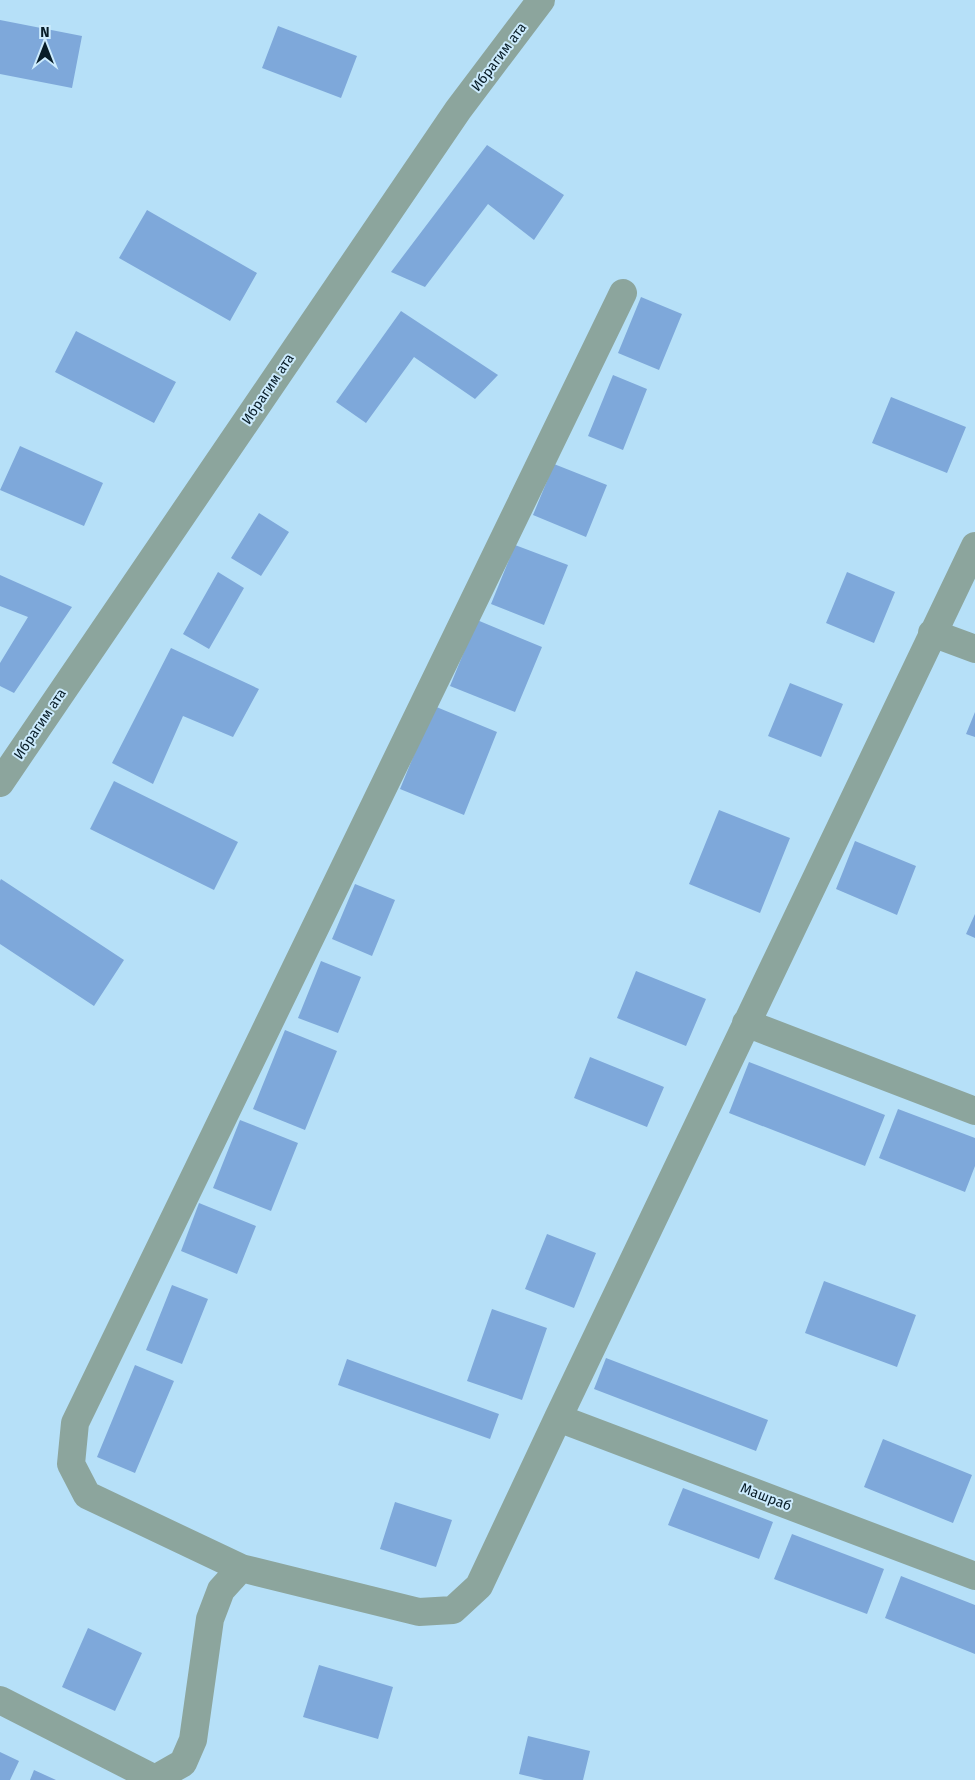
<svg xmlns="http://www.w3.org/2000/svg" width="975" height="1780" font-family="'Fira Sans',sans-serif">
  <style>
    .building { fill: #7ea8da }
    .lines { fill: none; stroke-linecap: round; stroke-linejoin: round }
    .minor { stroke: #8ca59d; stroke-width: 28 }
    .tertiary { stroke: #8ca59d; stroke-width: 28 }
    .labels { text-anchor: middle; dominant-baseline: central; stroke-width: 4; stroke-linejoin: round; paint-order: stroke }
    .street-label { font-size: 14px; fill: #081d28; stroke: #ccebfd }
  </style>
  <rect width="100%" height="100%" fill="#b6e0f8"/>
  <path class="building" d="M0,20L82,36L72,88L0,74Z
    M278,26L357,56L341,98L262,68Z
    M487,145L564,195L534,240L488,204L425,287L391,272Z
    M147,210L257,273L230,321L119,258Z
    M641,297L682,314L659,370L618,353Z
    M401,311L498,375L475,399L414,357L366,423L336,402Z
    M76,331L176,382L154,423L55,372Z
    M613,375L647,389L623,450L588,436Z
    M891,397L966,427L947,473L872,443Z
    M20,446L103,483L84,526L0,490Z
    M554,464L607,485L586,537L533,515Z
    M259,513L289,532L261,576L231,558Z
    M515,545L568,565L544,625L491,604Z
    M218,572L244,588L209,649L183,634Z
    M847,572L895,592L874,643L826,623Z
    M0,575L72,607L14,693L0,686V663L28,617L0,606Z
    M477,620L542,647L515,712L450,686Z
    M171,648L259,689L233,737L183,716L153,784L112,763Z
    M790,683L843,704L821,757L768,736Z
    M434,706L497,732L464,815L400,789Z
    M975,712V737L966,734Z
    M114,781L238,842L214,890L90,829Z
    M719,810L790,838L760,913L689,884Z
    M855,841L916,866L897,915L836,889Z
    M1,879L124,960L94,1006L0,944V881Z
    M355,884L395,900L372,956L332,939Z
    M975,914V938L966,934Z
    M321,961L361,977L338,1033L298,1018Z
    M636,971L706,999L686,1046L617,1018Z
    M285,1030L337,1051L305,1130L253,1109Z
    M590,1057L664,1087L647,1127L574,1098Z
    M749,1062L885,1115L865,1166L729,1113Z
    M898,1109L975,1138V1166L965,1192L879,1158Z
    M240,1120L298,1143L271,1211L213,1188Z
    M199,1203L256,1226L237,1274L181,1251Z
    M547,1234L596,1253L574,1308L525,1289Z
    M824,1281L916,1315L897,1367L805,1333Z
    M172,1285L208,1299L182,1364L146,1350Z
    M492,1309L547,1328L522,1400L467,1381Z
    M606,1358L768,1420L756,1451L594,1389Z
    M347,1359L499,1414L490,1439L338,1385Z
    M135,1365L174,1381L135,1473L97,1457Z
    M883,1439L972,1475L953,1523L864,1487Z
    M683,1488L773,1522L759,1559L668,1525Z
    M395,1502L452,1520L436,1567L380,1549Z
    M792,1534L884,1569L867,1614L774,1579Z
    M901,1576L975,1605V1654L885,1618Z
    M88,1628L142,1653L115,1711L62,1687Z
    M319,1665L393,1687L378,1739L303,1717Z
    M528,1736L590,1751L583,1780H544L519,1774Z
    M0,1752L19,1761L10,1780H0Z
    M34,1770L56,1780H30Z"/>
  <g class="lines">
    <path class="minor" d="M623,293L75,1423L71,1464L87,1495L241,1568L419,1612L453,1610L479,1586L558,1418L975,546
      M932,633L975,649
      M746,1023L975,1111
      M558,1418L975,1576
      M0,1700L157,1780
      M155,1779L183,1763L193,1740L210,1619L221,1590L241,1568"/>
    <path class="tertiary" d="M0,783L458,110L541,0"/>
  </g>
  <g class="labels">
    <g class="street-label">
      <text transform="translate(499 57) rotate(-53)">Ибрагим ата</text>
      <text transform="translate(268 389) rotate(-56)">Ибрагим ата</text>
      <text transform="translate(40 724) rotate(-56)">Ибрагим ата</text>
      <text transform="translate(766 1497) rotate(21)">Машраб</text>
    </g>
  </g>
  <g transform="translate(45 45)" stroke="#ccebfd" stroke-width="4" paint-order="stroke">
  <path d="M0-4L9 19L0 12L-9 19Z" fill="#081d28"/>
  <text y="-8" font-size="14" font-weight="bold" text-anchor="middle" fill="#081d28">N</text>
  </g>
</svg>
